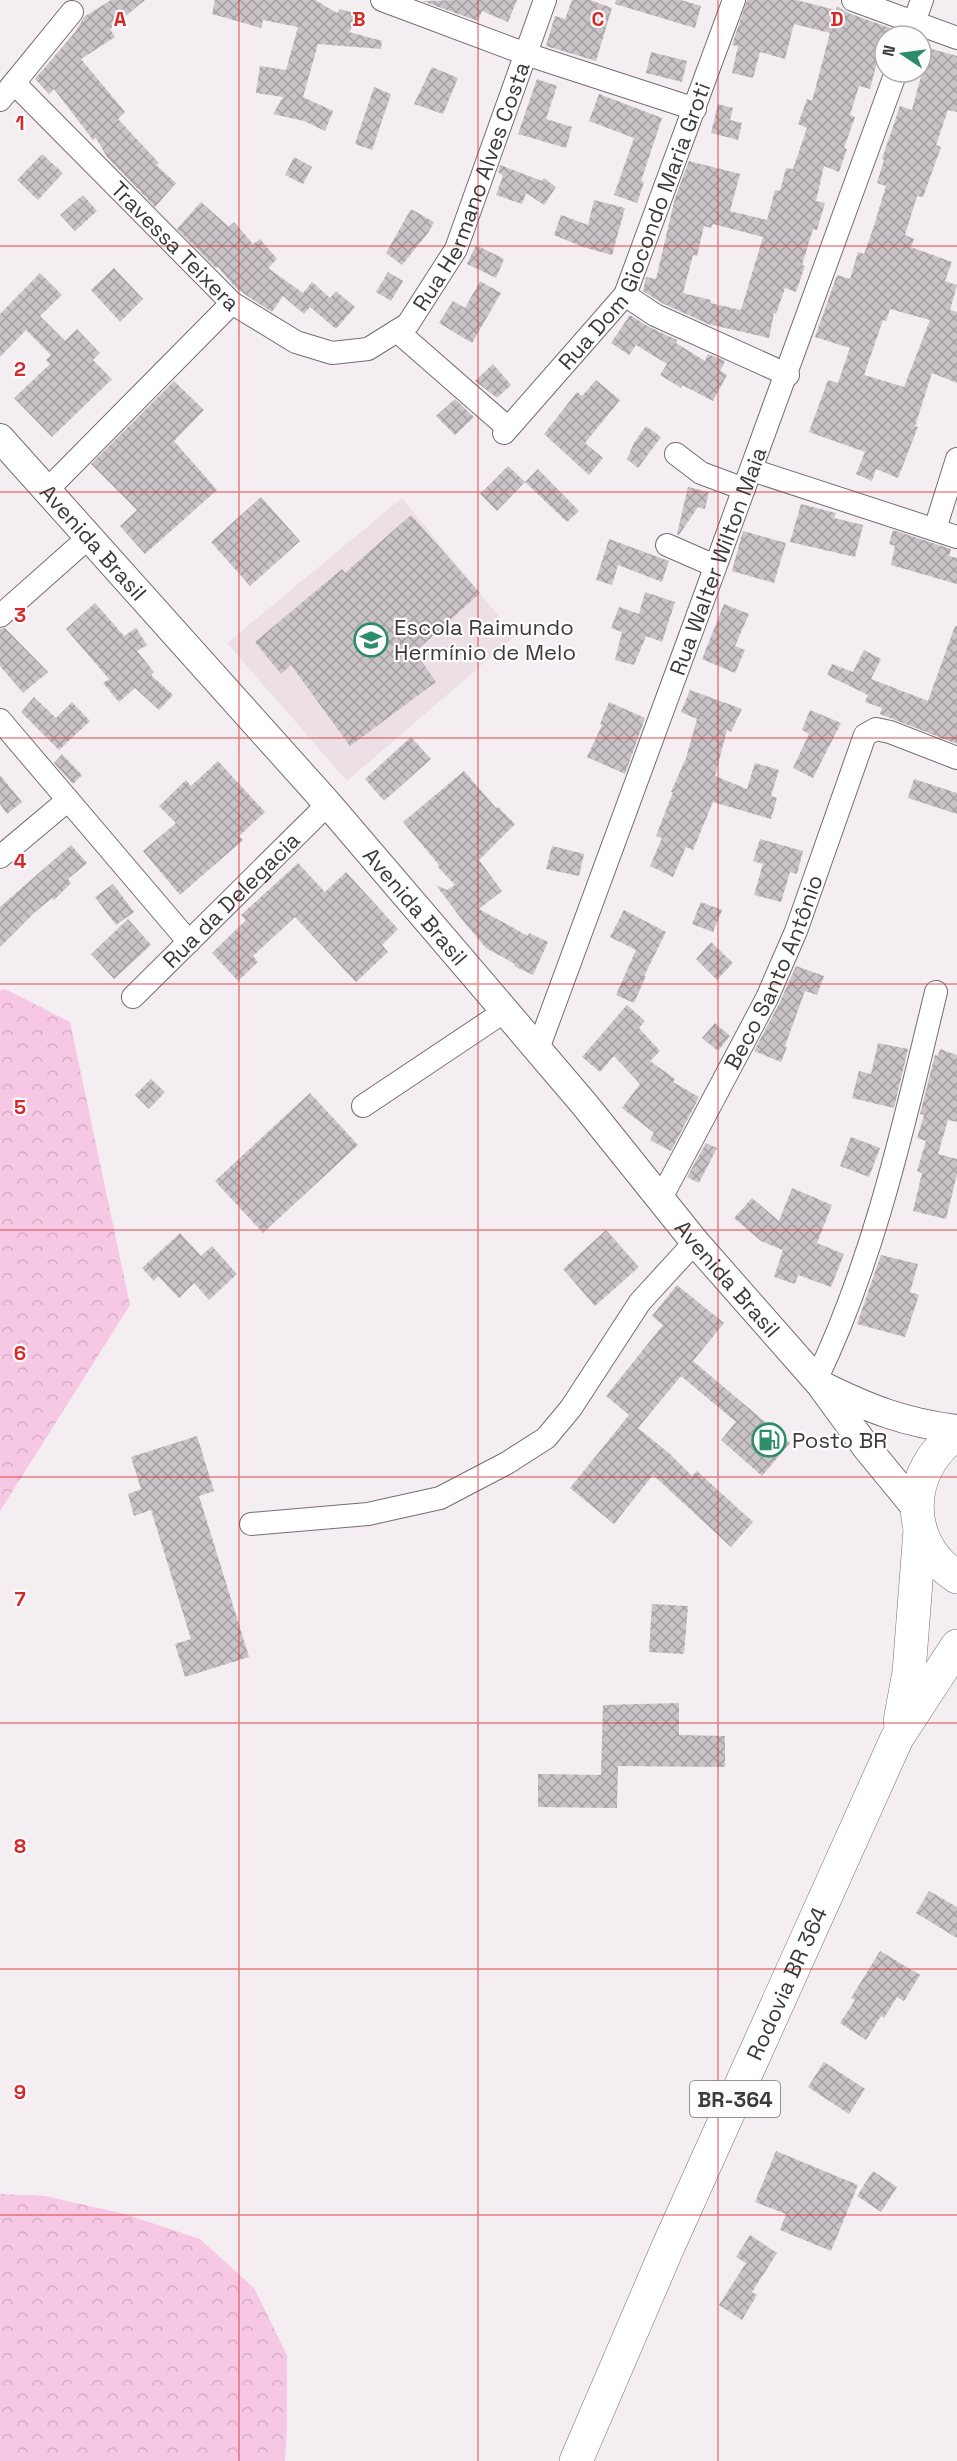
<svg xmlns="http://www.w3.org/2000/svg" width="957" height="2461" font-family="'Space Grotesk',sans-serif">
  <style>
    .built { fill: #ecdfe6 }
    .forest { fill: url(#forest-crowns) }
    .building { fill: url(#building-cross-hatch); fill-rule: evenodd }
    .lines { fill: none; stroke-linecap: round; stroke-linejoin: round }
    .minor-casing { stroke: #746e72; stroke-width: 24 }
    .tertiary-casing { stroke: #746e72; stroke-width: 30 }
    .primary-casing { stroke: #746e72; stroke-width: 34 }
    .minor { stroke: #fff; stroke-width: 22 }
    .tertiary { stroke: #fff; stroke-width: 28 }
    .primary { stroke: #fff; stroke-width: 33 }
    .grid { fill: none; stroke: #d62828; stroke-width: 1.5; stroke-opacity: 0.55 }
    .labels { text-anchor: middle; dominant-baseline: central; stroke-width: 4.5; stroke-linejoin: round; paint-order: stroke }
    .shield { fill: #fffcfd; stroke: #767475; stroke-width: 1.5 }
    .shield-label { font-size: 21px; font-weight: bold; fill: #3c3a3b }
    .street-label { font-size: 22px; fill: #3c3a3b; stroke: #fffcfd }
    .poi-label { font-size: 22px; fill: #3c3a3b; stroke: #fffcfd; text-anchor: start }
    .grid-label { font-size: 20px; text-anchor: middle; font-weight: bold; fill: #d62828; stroke: #fffcfd; stroke-width: 4.5; stroke-linejoin: round; paint-order: stroke }
  </style>
  <defs>
    <pattern id="forest-crowns" width="20" height="18" patternUnits="userSpaceOnUse" patternTransform="scale(1.5)"><rect width="20" height="18" fill="#f7c8e3"/><path d="M2 6a3 3 0 1 1 6 0M12 15a3 3 0 1 1 6 0" fill="none" stroke="#d5adc4"/></pattern>
    <pattern id="building-cross-hatch" width="8" height="8" patternUnits="userSpaceOnUse" patternTransform="scale(1.5)"><rect width="8" height="8" fill="#c9c2c6"/><path d="M0 0l8 8M0 8l8-8" fill="none" stroke="#a49fa2"/></pattern>
  </defs>
  <rect width="100%" height="100%" fill="#f4edf1"/>
  <path class="built" d="M402,498L515,636L347,781L227,643Z"/>
  <path class="forest" d="M5,989L70,1022L130,1305L0,1511V990Z
    M0,2194L45,2196L125,2214L200,2239L254,2288L287,2355V2429L285,2461H0Z"/>
  <path class="building" d="M111,0H145L110,29L115,37L81,59L125,112L118,119L159,163L156,165L176,183L155,207L107,157L96,138L93,140L54,89L49,94L35,79L76,31L84,17Z
    M215,0H315L337,13L340,9L360,15L349,32L382,41L381,49L318,44L303,97L333,111L325,131L304,121L273,114L283,97L256,93L260,66L286,70L298,27L263,20L261,28L212,14Z
    M457,0H517L508,22L482,11L478,21L422,1Z
    M572,0H590L612,8L596,61L546,46L555,16L565,19Z
    M616,0H681L701,6L695,28L615,4Z
    M747,0H796L836,10L837,6L848,13L890,28L887,36H885L882,56L879,55L870,89L859,86L850,115L855,117L844,148L847,149L839,172L824,166L816,201L825,203L817,230L813,229L802,265L805,266L796,292L785,288L776,314L774,313L769,338L708,324L662,303L643,291L646,277L656,279L675,198L689,161L740,174L730,211L767,220L775,190L780,191L786,168L793,169L807,128L798,124L807,99L812,101L830,33L794,24L785,59L760,52L753,78L732,73L738,46L732,45ZM713,224L763,237L741,310L710,303L711,300L683,293L693,255L697,256L704,226L711,228Z
    M921,46L957,56V112L948,110L936,145L941,147L923,197L917,196L905,235L914,239L911,247L952,262L945,281L957,285L950,310L957,312V383L932,373L915,426L918,427L898,478L876,469L872,481L856,474L865,452L809,432L828,380L838,383L850,348L815,337L837,275L850,279L858,252L864,254L873,229L886,186L877,183L884,160L882,159L900,106L912,110L921,76ZM890,309L930,320L904,387L864,375L883,320L886,321Z
    M651,52L687,61L682,82L646,73Z
    M432,67L458,78L443,114L414,104Z
    M537,79L557,86L546,119L572,127L566,148L518,134Z
    M374,87L391,94L372,150L355,144Z
    M599,94L662,118L641,181L644,182L637,203L614,195L634,138L589,121Z
    M718,104L733,108L730,120L742,123L738,140L711,133Z
    M42,154L63,173L38,200L17,180Z
    M294,157L312,167L303,184L285,175Z
    M500,165L542,181L544,178L556,187L544,205L526,193L522,204L496,195L503,176L498,172Z
    M83,195L97,211L75,231L60,215Z
    M594,200L625,208L612,255L583,247L554,235L561,215L588,225Z
    M201,202L229,227L234,222L253,244L260,239L277,259L268,268L303,293L312,282L330,298L336,291L355,307L336,329L310,307L304,314L283,296L272,312L258,303L236,288L218,267L216,268L177,229Z
    M411,209L434,222L428,233L402,265L386,253Z
    M476,245L504,259L496,278L467,264Z
    M114,268L143,299L120,322L91,290Z
    M388,272L403,281L391,301L376,292Z
    M40,273L62,295L40,316L65,341L77,329L100,353L93,360L112,379L52,437L14,398L50,364L46,360L51,355L26,330L0,357V314Z
    M480,281L501,293L472,343L439,323L453,301L465,308Z
    M630,315L649,327L677,340L676,343L705,361L708,354L725,361L720,371L727,375L713,401L682,385L681,388L660,375L667,364L636,345L629,355L611,343Z
    M493,364L511,385L497,398L475,381Z
    M596,380L620,400L585,443L603,458L589,475L544,434L577,392L582,396Z
    M174,381L204,410L174,441L217,490L145,554L120,526L137,510L91,464Z
    M455,399L474,417L455,435L436,416Z
    M646,426L661,437L638,468L627,459L634,443Z
    M508,466L525,482L497,511L480,494Z
    M538,469L579,511L567,522L525,482Z
    M688,487L709,492L705,509L698,507L679,535L677,534Z
    M261,497L300,541L250,586L211,542Z
    M801,504L836,513L834,518L863,525L855,557L790,542Z
    M411,515L480,593L415,652L436,682L350,746L291,665L281,674L255,642L342,569L345,573Z
    M893,530L951,549L949,556L957,558V584L891,565L895,546L889,544Z
    M743,531L786,543L774,583L732,571Z
    M609,539L669,561L662,582L618,565L612,585L596,580Z
    M645,592L675,602L662,642L646,636L634,665L615,660L622,632L611,628L619,607L639,614Z
    M95,603L124,636L136,628L147,645L137,651L154,672L151,675L173,695L159,710L135,688L119,702L103,683L109,679L66,629Z
    M724,604L749,614L735,646L745,650L735,673L702,659Z
    M955,626H957V744L880,714L882,708L865,702L868,695L827,675L832,664L853,672L864,650L881,659L871,679L928,701Z
    M5,628L48,672L23,693L0,666V629Z
    M690,690L742,709L731,732L727,730L715,776L747,789L755,763L779,770L771,796L777,798L771,819L713,802L693,850L686,847L673,877L650,866L662,838L656,836L673,792H671L686,758L697,719L681,712Z
    M34,697L56,718L72,702L90,721L59,750L21,712Z
    M609,702L645,718L625,774L587,757L602,725L600,724Z
    M810,710L841,723L813,778L793,768L809,734L802,730Z
    M411,737L431,759L384,801L365,779Z
    M62,754L82,775L73,784L54,763Z
    M218,761L265,812L239,836L243,840L180,895L143,851L176,823L159,806L186,780L191,786Z
    M464,771L496,808L498,807L515,824L479,860L502,891L479,909L528,936L529,933L548,942L533,975L514,966L515,964L486,948L463,921L436,885L447,890L455,885L438,867L439,865L403,822Z
    M0,775L22,802L7,814L0,804Z
    M914,779L957,793V814L908,798Z
    M760,839L803,851L797,874L790,872L781,902L754,895L763,864L753,861Z
    M71,845L87,863L68,879L71,883L54,900L52,898L34,913L0,947V907Z
    M552,846L584,854L579,876L546,869Z
    M298,863L325,892L346,872L398,929L382,945L388,952L356,982L295,917L253,956L258,962L238,981L212,953L246,920L241,915Z
    M113,884L134,912L116,925L95,897Z
    M701,902L722,910L713,932L692,924Z
    M624,910L666,932L644,976H646L634,1003L616,995L636,950L610,937Z
    M128,919L151,945L114,979L91,954Z
    M711,942L733,963L717,980L696,959Z
    M796,966L824,976L817,995L805,991L785,1046L787,1047L781,1062L754,1051L779,1004Z
    M627,1005L645,1021L639,1028L660,1051L650,1061L675,1079L673,1082L699,1097L671,1151L650,1140L654,1133L622,1108L640,1084L614,1056L600,1072L582,1057Z
    M715,1023L730,1036L718,1051L702,1038Z
    M878,1043L908,1049L894,1108L852,1098L859,1071L871,1074Z
    M940,1049L957,1055V1122L948,1120L938,1154L957,1159V1174L946,1219L913,1211L922,1173L917,1171L926,1141L917,1138L924,1115L920,1114L935,1055L938,1056Z
    M151,1079L165,1092L149,1109L135,1095Z
    M310,1093L358,1145L263,1233L215,1181Z
    M851,1137L880,1148L869,1177L840,1166Z
    M706,1143L717,1148L699,1183L687,1177Z
    M792,1188L832,1205L817,1243L844,1254L831,1287L798,1275L795,1284L774,1277L783,1250L761,1241L734,1218L752,1198L779,1221Z
    M606,1230L639,1267L595,1306L563,1269Z
    M180,1233L201,1256L212,1246L237,1274L209,1300L194,1283L179,1298L158,1276L154,1281L142,1268Z
    M881,1255L918,1264L910,1292L919,1295L905,1337L857,1324Z
    M677,1285L724,1323L693,1361L790,1443L762,1476L721,1440L736,1422L681,1376L638,1428L670,1454L692,1476L697,1471L753,1522L731,1547L653,1475L614,1524L570,1488L629,1415L606,1396L663,1325L652,1316Z
    M197,1436L214,1491L199,1496L249,1657L185,1677L175,1644L191,1639L151,1510L134,1516L128,1494L141,1489L131,1457Z
    M652,1604L688,1606L684,1654L649,1652Z
    M679,1703V1735L725,1736V1767L618,1766L617,1808L538,1807V1774L601,1775L603,1705Z
    M929,1891L957,1907V1938L916,1913Z
    M880,1951L920,1975L904,2001L897,1997L884,2018L881,2016L866,2040L840,2023L855,2000L851,1998Z
    M824,2062L865,2089L849,2114L808,2087Z
    M776,2151L858,2185L831,2251L780,2230L786,2214L755,2202Z
    M873,2171L897,2187L881,2212L857,2196Z
    M750,2235L777,2253L752,2292L757,2295L742,2320L719,2305L746,2263L736,2257Z"/>
  <g class="lines">
    <defs>
      <g id="minor">
        <path d="M382,0L526,54L695,109"/>
        <path d="M853,0L957,38"/>
        <path d="M909,36L922,0"/>
        <path id="s1" d="M15,84L232,303L296,342L332,353L368,349L408,324L456,249L545,0"/>
        <path d="M0,100L72,12"/>
        <path d="M625,295L655,315L788,375"/>
        <path d="M397,331L508,428"/>
        <path id="s2" d="M504,433L625,295L734,0"/>
        <path d="M676,454L701,473L744,489"/>
        <path d="M752,470L957,537"/>
        <path d="M47,490L232,303"/>
        <path d="M935,529L957,459"/>
        <path d="M667,545L715,566"/>
        <path d="M0,616L89,537"/>
        <path d="M0,720L189,942"/>
        <path d="M0,857L68,800"/>
        <path id="s3" d="M133,997L328,804"/>
        <path id="s4" d="M538,1049C657,723 779,399 896,72"/>
        <path d="M363,1106L505,1011"/>
        <path id="s5" d="M660,1200L767,998L796,931L865,735L876,729L890,732L957,758"/>
        <path d="M816,1380C875,1258 904,1123 936,992"/>
        <path d="M251,1524L368,1514L440,1498L507,1463L546,1438L571,1408L640,1302L695,1242"/>
      </g>
      <g id="tertiary">
        <path id="s6" d="M0,438L328,804L505,1011L585,1105L695,1242L820,1384L866,1447L917,1509"/>
        <path d="M823,1386C870,1409 905,1423 957,1429"/>
      </g>
      <g id="primary">
        <path d="M957,1434C905,1469 903,1543 957,1577"/>
        <path d="M900,1721L909,1672L920,1530"/>
        <path id="s7" d="M576,2461L668,2247L897,1738L957,1646"/>
      </g>
    </defs>
    <use href="#minor" class="minor-casing"/>
    <use href="#tertiary" class="tertiary-casing"/>
    <use href="#primary" class="primary-casing"/>
    <use href="#minor" class="minor"/>
    <use href="#tertiary" class="tertiary"/>
    <use href="#primary" class="primary"/>
  </g>
  <path class="grid" d="M239,0V2461M478,0V2461M718,0V2461M0,246H957M0,492H957M0,738H957M0,984H957M0,1230H957M0,1477H957M0,1723H957M0,1969H957M0,2215H957"/>
  <defs>
    <symbol id="school-ring" viewBox="-11 -11 22 22"><circle r="9.5" fill="#fffcfd" stroke="#2c8e68" stroke-width="1.5"/><path d="M0-5L7-2L0 1L-7-2ZM-4 1L0 2.5L4 1V4Q0 6-4 4Z" fill="#2c8e68"/></symbol>
    <symbol id="fuel-ring" viewBox="-11 -11 22 22"><circle r="9.5" fill="#fffcfd" stroke="#2c8e68" stroke-width="1.5"/><path d="M-5.5-6h7V0h2V4h1.3V-2.5L3-4.5l.8-.8L6-3V5H2.5V1h-1V6h-7ZM-4.2-4.7v3.2H.2V-4.7Z" fill="#2c8e68"/></symbol>
  </defs>
  <g fill-rule="evenodd">
    <use href="#school-ring" x="352" y="621" width="38" height="38"/>
    <use href="#fuel-ring" x="750" y="1421" width="38" height="38"/>
  </g>
  <g class="labels">
    <rect class="shield" x="690" y="2081" width="90" height="36" rx="4.5"/>
    <g class="shield-label">
      <text x="735" y="2099">BR-364</text>
    </g>
    <g class="street-label">
      <text stroke="none"><textPath href="#s1" startOffset="657">Rua Hermano Alves Costa</textPath></text>
      <text stroke="none"><textPath href="#s2" startOffset="249">Rua Dom Giocondo Maria Groti</textPath></text>
      <text stroke="none"><textPath href="#s1" startOffset="228">Travessa Teixera</textPath></text>
      <text stroke="none"><textPath href="#s6" startOffset="140">Avenida Brasil</textPath></text>
      <text stroke="none"><textPath href="#s4" startOffset="520">Rua Walter Wilton Maia</textPath></text>
      <text stroke="none"><textPath href="#s3" startOffset="138">Rua da Delegacia</textPath></text>
      <text stroke="none"><textPath href="#s6" startOffset="626">Avenida Brasil</textPath></text>
      <text stroke="none"><textPath href="#s5" startOffset="255">Beco Santo Antônio</textPath></text>
      <text stroke="none"><textPath href="#s6" startOffset="1112">Avenida Brasil</textPath></text>
      <text stroke="none"><textPath href="#s7" startOffset="522">Rodovia BR 364</textPath></text>
    </g>
    <g class="poi-label">
      <text x="394" y="627">Escola Raimundo<tspan x="394" dy="25">Hermínio de Melo</tspan></text>
      <text x="792" y="1440">Posto BR</text>
    </g>
  </g>
  <g class="grid-label">
    <text x="120" y="26">A</text>
    <text x="359" y="26">B</text>
    <text x="598" y="26">C</text>
    <text x="837" y="26">D</text>
    <text x="20" y="130">1</text>
    <text x="20" y="376">2</text>
    <text x="20" y="622">3</text>
    <text x="20" y="868">4</text>
    <text x="20" y="1114">5</text>
    <text x="20" y="1360">6</text>
    <text x="20" y="1606">7</text>
    <text x="20" y="1853">8</text>
    <text x="20" y="2099">9</text>
  </g>
  <g transform="translate(903 54) rotate(283)"><circle r="28" fill="#fffcfd" stroke="#b1aeaf" stroke-width="1.5"/>
  <path d="M0-4.5L10 22L0 15L-10 22Z" fill="#2c8e68"/>
  <text y="-9" font-size="16" font-weight="bold" text-anchor="middle" fill="#3c3a3b">N</text>
  </g>
</svg>
